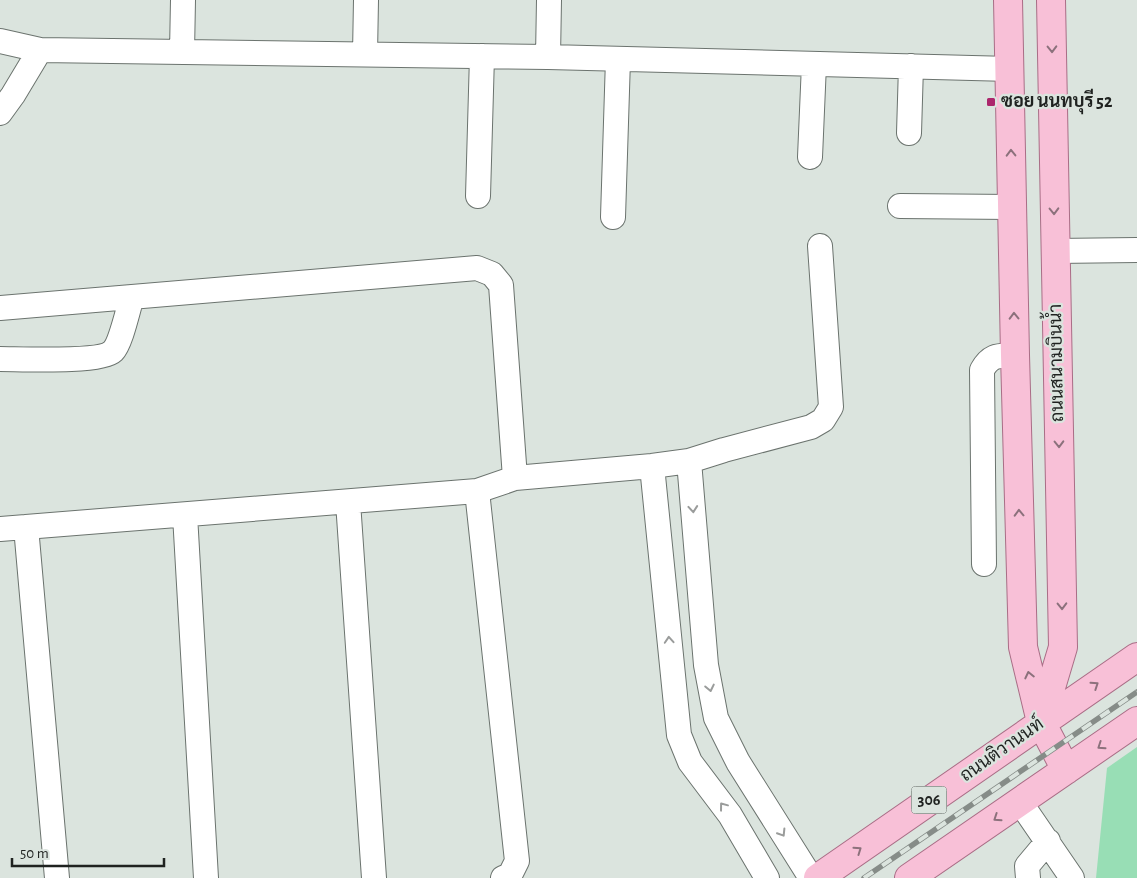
<svg xmlns="http://www.w3.org/2000/svg" width="1137" height="878" font-family="'Alegreya Sans',Sarabun,sans-serif">
  <style>
    .building { fill: #98deb5 }
    .lines { fill: none; stroke-linecap: round; stroke-linejoin: round }
    .minor-casing { stroke: #6b736e; stroke-width: 26 }
    .major-casing { stroke: #a96d86; stroke-width: 30 }
    .minor { stroke: #fff; stroke-width: 24 }
    .major { stroke: #f8c0d7; stroke-width: 28 }
    .rail-casing { stroke: #868c88; stroke-width: 5.5 }
    .rail { stroke: #dbe4de; stroke-width: 4; stroke-dasharray: 11; stroke-linecap: butt }
    .oneway { stroke: #8c717c }
    .oneway2 { stroke: #9a9c9b }
    .poi-dot { fill: #ac266c; stroke: #dbe4de; stroke-width: 2 }
    .labels { text-anchor: middle; dominant-baseline: central; stroke-width: 4.5; stroke-linejoin: round; paint-order: stroke }
    .shield { fill: #dbe4de; stroke: #575c59; stroke-width: 1 }
    .shield-label { font-size: 16px; font-weight: bold; fill: #1f2220 }
    .poi-label { font-size: 18px; font-weight: bold; fill: #1f2220; stroke: #dbe4de; text-anchor: start }
    .street-label { font-size: 18px; fill: #1f2220; stroke: #dbe4de }
  </style>
  <rect width="100%" height="100%" fill="#dbe4de"/>
  <path class="building" d="M1137,747V878H1096L1107,768Z"/>
  <g class="lines">
    <defs>
      <path id="minor" d="M0,41L40,50L548,57L1010,69
        M182,52L183,0
        M365,54L366,0
        M548,57L549,0
        M0,113L13,95L40,50
        M909,133L911,66
        M810,157L814,64
        M478,196L482,56
        M900,206L1012,207
        M613,217L618,59
        M1055,251L1137,250
        M0,308L477,268L492,274L501,285L515,478
        M0,359C21,359 101,363 113,351C121,343 128,309 132,297
        M689,461L706,665L716,718L738,762L811,878
        M652,466L679,735L690,762L730,815L767,878
        M477,491L517,861L510,875L503,878
        M348,502L374,878
        M185,515L206,878
        M26,527L57,878
        M0,529L477,491L515,478L652,466L689,461L724,450L811,427L823,420L831,407L820,246
        M984,564L982,370C991,354 999,356 1015,355
        M1020,802L1072,878
        M1028,878L1027,866L1048,841"/>
      <path id="major" d="M1008,0L1015,355L1023,647L1041,722L1066,770
        M1041,721L1063,647L1051,0
        M818,878L1137,657
        M909,878L1137,721"/>
    </defs>
    <use href="#minor" class="minor-casing"/>
    <use href="#major" class="major-casing"/>
    <use href="#minor" class="minor"/>
    <use href="#major" class="major"/>
    <defs>
      <path id="rail" d="M864,878L1137,692"/>
    </defs>
    <use href="#rail" class="rail-casing"/>
    <use href="#rail" class="rail"/>
  </g>
  <defs><path id="oneway-chevron" d="M-2-3.5L2.5 0L-2 3.5" fill="none" stroke-width="1.6" stroke-linecap="round" stroke-linejoin="round" transform="scale(1.25)"/></defs>
  <g class="oneway">
    <use href="#oneway-chevron" transform="translate(1052 49) rotate(89)"/>
    <use href="#oneway-chevron" transform="translate(1011 153) rotate(-91)"/>
    <use href="#oneway-chevron" transform="translate(1054 211) rotate(89)"/>
    <use href="#oneway-chevron" transform="translate(1014 316) rotate(-91)"/>
    <use href="#oneway-chevron" transform="translate(1059 444) rotate(89)"/>
    <use href="#oneway-chevron" transform="translate(1019 513) rotate(-92)"/>
    <use href="#oneway-chevron" transform="translate(1062 606) rotate(89)"/>
    <use href="#oneway-chevron" transform="translate(1029 675) rotate(-103)"/>
    <use href="#oneway-chevron" transform="translate(1095 685) rotate(-34)"/>
    <use href="#oneway-chevron" transform="translate(1101 746) rotate(146)"/>
    <use href="#oneway-chevron" transform="translate(997 818) rotate(146)"/>
    <use href="#oneway-chevron" transform="translate(858 850) rotate(-35)"/>
  </g>
  <g class="oneway2">
    <use href="#oneway-chevron" transform="translate(693 509) rotate(85)"/>
    <use href="#oneway-chevron" transform="translate(669 640) rotate(-94)"/>
    <use href="#oneway-chevron" transform="translate(710 688) rotate(78)"/>
    <use href="#oneway-chevron" transform="translate(723 806) rotate(-127)"/>
    <use href="#oneway-chevron" transform="translate(782 833) rotate(58)"/>
  </g>
  <rect class="poi-dot" x="986" y="97" width="10" height="10" rx="2.5"/>
  <g class="labels">
    <rect class="shield" x="911.5" y="786.5" width="35" height="27" rx="4"/>
    <g class="shield-label">
      <text x="929" y="800">306</text>
    </g>
    <g class="poi-label">
      <text x="1001" y="102">ซอย นนทบุรี 52</text>
    </g>
    <g class="street-label">
      <text transform="translate(1057 363) rotate(-91)">ถนนสนามบินน้ำ</text>
      <text transform="translate(1002 750) rotate(-35)">ถนนติวานนท์</text>
    </g>
  </g>
  <path d="M12 858v8h152v-8" fill="none" stroke="#1f2220" stroke-width="2.5"/>
  <text x="20" y="858" font-size="15" fill="#1f2220" stroke="#dbe4de" stroke-width="4" paint-order="stroke">50 m</text>
</svg>
